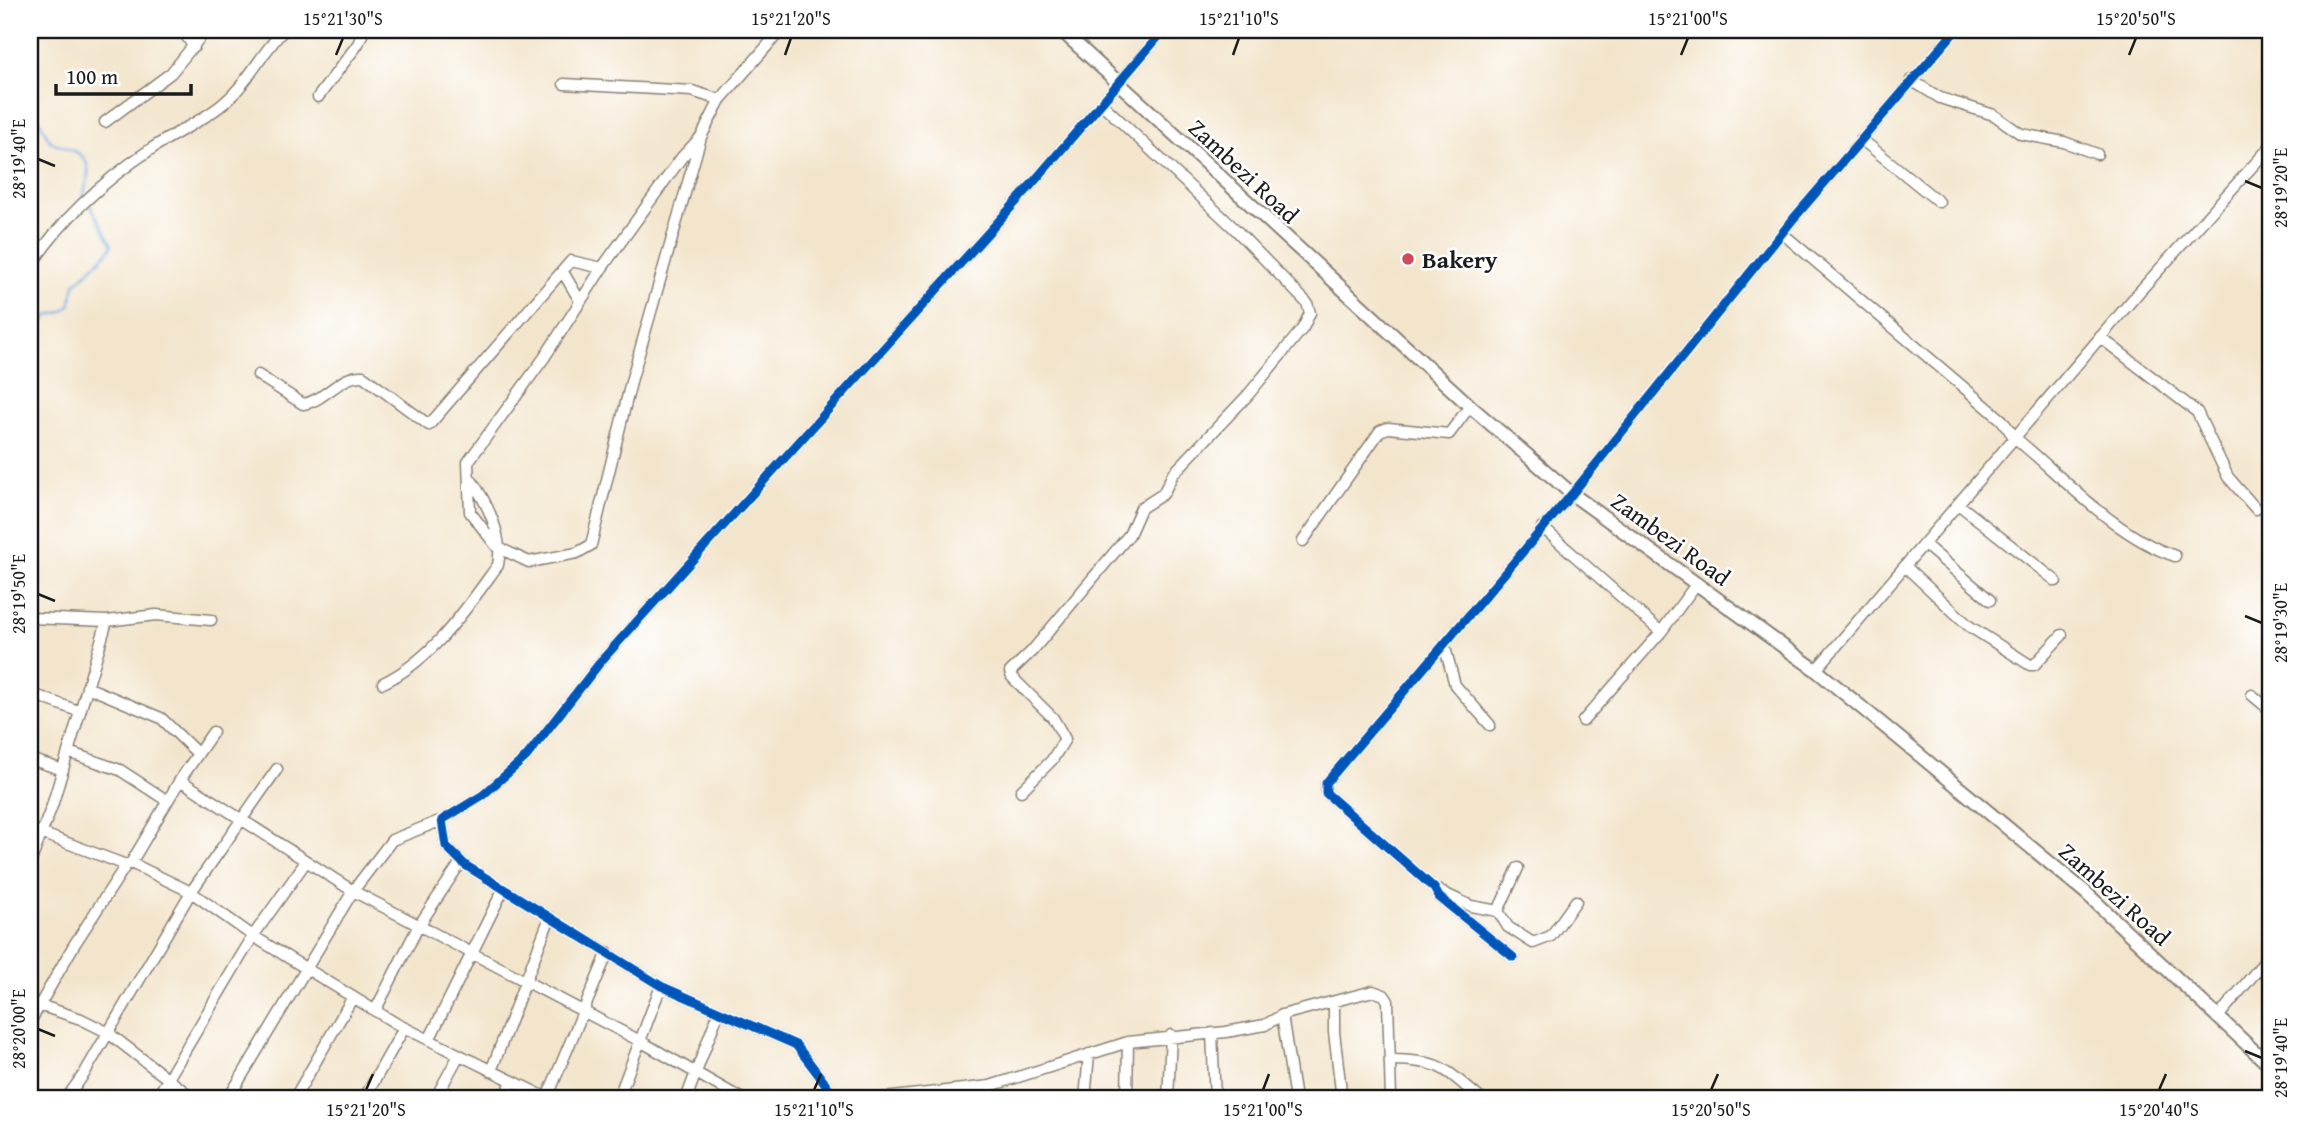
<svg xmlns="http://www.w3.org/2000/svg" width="2300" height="1129" font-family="'Gentium Book Plus',serif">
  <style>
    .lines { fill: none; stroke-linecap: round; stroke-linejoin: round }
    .stream { stroke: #71a6de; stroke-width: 2.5 }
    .minor-casing { stroke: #888074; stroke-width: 13 }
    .major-casing { stroke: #888074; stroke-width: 16 }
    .minor { stroke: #fff; stroke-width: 10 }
    .major { stroke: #fff; stroke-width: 12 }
    .cycleway-casing { stroke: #fff; stroke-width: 13 }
    .cycleway { stroke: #0057b8; stroke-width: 9 }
    .ticks { fill: none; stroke: #1c1c1c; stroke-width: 2.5 }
    .poi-dot { fill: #d1495b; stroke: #fff; stroke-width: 2.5 }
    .labels { text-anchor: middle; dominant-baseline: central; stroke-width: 5; stroke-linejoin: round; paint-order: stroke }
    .street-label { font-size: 24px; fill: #1c1c1c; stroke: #fff }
    .poi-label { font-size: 24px; font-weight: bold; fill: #1c1c1c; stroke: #fff; text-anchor: start }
    .neatline { fill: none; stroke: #1c1c1c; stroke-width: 2.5 }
    .ticks-label { font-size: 18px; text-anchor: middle; fill: #1c1c1c }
  </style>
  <rect width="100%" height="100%" fill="#fff"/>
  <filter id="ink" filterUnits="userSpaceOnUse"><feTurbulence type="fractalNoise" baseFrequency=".0143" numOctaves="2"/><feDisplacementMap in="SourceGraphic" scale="14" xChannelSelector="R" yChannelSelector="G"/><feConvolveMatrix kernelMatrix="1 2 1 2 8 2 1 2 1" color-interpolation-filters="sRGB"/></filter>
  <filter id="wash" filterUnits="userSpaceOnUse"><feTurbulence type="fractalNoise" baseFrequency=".00686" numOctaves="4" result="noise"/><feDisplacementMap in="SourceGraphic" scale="28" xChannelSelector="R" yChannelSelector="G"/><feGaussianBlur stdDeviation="1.57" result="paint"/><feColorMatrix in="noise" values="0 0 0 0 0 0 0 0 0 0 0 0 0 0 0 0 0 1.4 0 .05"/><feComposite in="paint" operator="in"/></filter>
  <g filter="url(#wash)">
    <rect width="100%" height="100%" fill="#f3e5cc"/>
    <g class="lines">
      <path class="stream" d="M30,102L50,141C66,149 91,151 88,175C88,183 84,189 84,196
        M30,349L42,323L49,315L62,312L70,306L75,284L108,252L112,245L89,203"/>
    </g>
  </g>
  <g filter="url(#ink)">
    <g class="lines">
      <defs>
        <path id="minor" d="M182,30L194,47
          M2259,30L2269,39
          M1911,80L1940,98L1994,115L2021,134L2064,142L2097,154
          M564,84L692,91L720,100
          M318,97L358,44L364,30
          M105,122L171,73L206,30
          M701,137L682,157L602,268L544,358L468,462L470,512L497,547L529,562L577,553L591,545L632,378L701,137L720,100L781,30
          M1861,139L1939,202
          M1782,233L2002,420L2014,437C2062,476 2116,537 2175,556
          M30,267C62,218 103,181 151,149C173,134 198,123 219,107C247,86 260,54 284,30
          M563,272L580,301
          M2100,337L2197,412L2228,477L2256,509
          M258,375L303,404C325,401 341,374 363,376L429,425L571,261L602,268
          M1958,504L2056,581
          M1542,527L1661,632
          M1303,541L1380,431L1388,428L1449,434L1470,406
          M1925,545L1990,600
          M1906,567L1969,626L2030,665H2034L2062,635
          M30,618L107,621L156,615L211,620
          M1444,644L1455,685L1490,725
          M1816,670L2139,292L2270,147
          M383,683C433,659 466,609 498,565C504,536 486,500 469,477
          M87,687L161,718L198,754
          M30,693L78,711
          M2252,695L2270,710
          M1583,721L1661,632L1697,583
          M68,752L120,770L166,800
          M30,759L63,770
          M180,780L213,732
          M1021,791L1052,760L1065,739L1053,718L1012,677L1010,672L1032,651L1129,535L1141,508L1163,494L1173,474L1248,395L1303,328L1310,313L1307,303L1235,229L1102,104
          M30,829L126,865
          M30,863L52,806L107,621
          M131,863L191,892L253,936L397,1024L549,1099
          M1435,889L1471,906L1498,911L1508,927L1533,943L1551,936L1576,901
          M1498,911L1518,868
          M1513,957L1439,897L1434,888L1326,793V783L1572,494L1794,218L1956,30
          M30,1002L81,1019L107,1032L194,1099
          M1334,1002V1032L1342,1099
          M375,1011L418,927L461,862
          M1282,1015L1295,1099
          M2217,1018L2270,955
          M30,1022L74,945L126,865L131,863L180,780L353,891L640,1041L742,1099
          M1212,1033L1215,1099
          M429,1040L503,890
          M1393,1060C1443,1061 1443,1068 1481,1099
          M491,1071L550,917
          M547,1098L608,952
          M66,1099L84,1074L191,892L277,769
          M156,1099L253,936L305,863
          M228,1099L353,891L392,840L442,820
          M294,1099L353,997
          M364,1099L404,1028
          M435,1099L459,1055
          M503,1099L512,1082
          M618,1099L661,986
          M686,1099L719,1011
          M837,1099L796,1045L661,986L465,865L446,846L442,820L483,795L526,757L602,660L1025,192L1164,30
          M875,1099L990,1086L1128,1042L1226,1032L1265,1025L1282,1015L1373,991L1384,995L1388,1001L1391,1099
          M1085,1099L1089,1054
          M1127,1099L1128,1042
          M1168,1099L1171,1035
          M2259,1099L2270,1086"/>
        <path id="major" d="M1061,30L1470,406L1572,494L1816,670L1894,734L2085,892L2270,1066"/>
      </defs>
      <use href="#minor" class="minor-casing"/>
      <use href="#major" class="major-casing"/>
      <use href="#minor" class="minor"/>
      <use href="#major" class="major"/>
      <defs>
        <path id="cycleway" d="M1513,957L1439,897L1434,888L1326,793V783L1572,494L1794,218L1956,30
          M837,1099L796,1045L661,986L465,865L446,846L442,820L483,795L526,757L602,660L1025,192L1164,30"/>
      </defs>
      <use href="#cycleway" class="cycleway-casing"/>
      <use href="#cycleway" class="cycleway"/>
    </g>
  </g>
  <path class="ticks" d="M336,55L343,38M785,55L791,38M1233,55L1239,38M1681,55L1688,38M2129,55L2136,38M38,159L55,166M2245,181L2262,188M38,594L55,601M2245,616L2262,623M38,1029L55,1036M2245,1051L2262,1058M366,1090L373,1074M814,1090L821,1074M1263,1090L1269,1074M1711,1090L1718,1074M2159,1090L2166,1074"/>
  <circle class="poi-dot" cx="1408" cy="259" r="7"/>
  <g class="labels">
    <g class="street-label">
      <text transform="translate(1244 171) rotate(43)">Zambezi Road</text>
      <text transform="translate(1671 539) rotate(36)">Zambezi Road</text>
      <text transform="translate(2115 894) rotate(42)">Zambezi Road</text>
    </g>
    <g class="poi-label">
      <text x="1422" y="259">Bakery</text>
    </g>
  </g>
  <rect width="2300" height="1129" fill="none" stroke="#fff" stroke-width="77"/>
  <path d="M56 84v10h135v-10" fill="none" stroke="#1c1c1c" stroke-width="3.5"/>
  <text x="66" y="84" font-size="21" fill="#1c1c1c" stroke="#ffffff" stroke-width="5" paint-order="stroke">100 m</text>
  <rect x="38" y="38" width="2224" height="1052" class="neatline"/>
  <g class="ticks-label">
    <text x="343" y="25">15°21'30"S</text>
    <text x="791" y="25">15°21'20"S</text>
    <text x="1239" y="25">15°21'10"S</text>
    <text x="1688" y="25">15°21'00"S</text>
    <text x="2136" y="25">15°20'50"S</text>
    <text transform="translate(19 159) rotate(-90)" y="6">28°19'40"E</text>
    <text transform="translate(2281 188) rotate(-90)" y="6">28°19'20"E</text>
    <text transform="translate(19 594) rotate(-90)" y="6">28°19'50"E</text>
    <text transform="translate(2281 623) rotate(-90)" y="6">28°19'30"E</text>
    <text transform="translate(19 1029) rotate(-90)" y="6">28°20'00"E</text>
    <text transform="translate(2281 1058) rotate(-90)" y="6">28°19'40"E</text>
    <text x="366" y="1116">15°21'20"S</text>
    <text x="814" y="1116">15°21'10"S</text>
    <text x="1263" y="1116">15°21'00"S</text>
    <text x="1711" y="1116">15°20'50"S</text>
    <text x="2159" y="1116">15°20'40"S</text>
  </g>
</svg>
